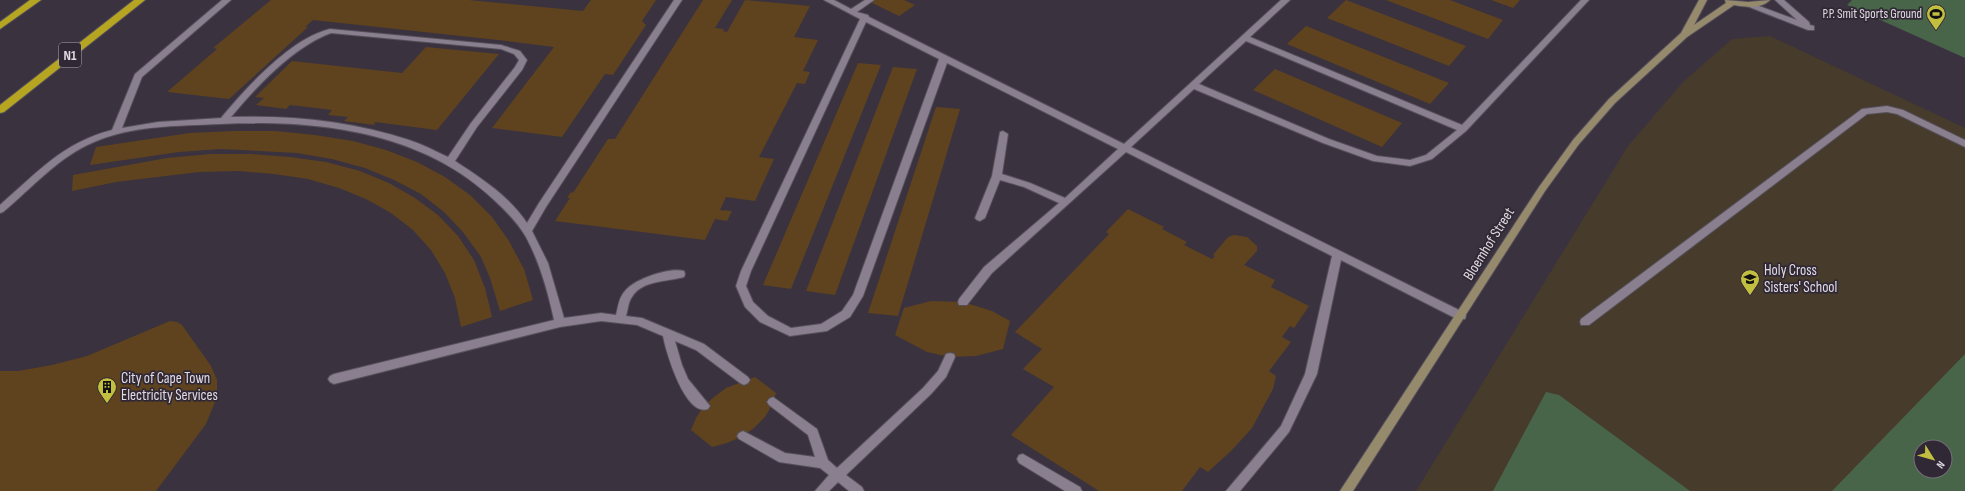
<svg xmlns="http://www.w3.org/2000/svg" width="1965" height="491" font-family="'Sofia Sans Condensed',sans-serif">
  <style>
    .education { fill: #473b2c; fill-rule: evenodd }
    .green { fill: #48654a; fill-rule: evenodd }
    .building { fill: #5f431e }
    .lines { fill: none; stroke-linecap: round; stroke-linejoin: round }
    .lane-casing { stroke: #56505a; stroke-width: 2 }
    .secondary-casing { stroke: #56505a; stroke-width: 2 }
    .highway-casing { stroke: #56505a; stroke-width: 2 }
    .lane { fill: #897f8e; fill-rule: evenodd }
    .secondary { fill: #968a6d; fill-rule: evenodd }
    .highway { fill: #b6a521; fill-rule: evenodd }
    .labels { text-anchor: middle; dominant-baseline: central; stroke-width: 3.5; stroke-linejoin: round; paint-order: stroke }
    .far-poi-label { font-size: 13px; fill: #e0dbe3; stroke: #302834; text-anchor: end }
    .shield { fill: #302834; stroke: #aba5ae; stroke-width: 1 }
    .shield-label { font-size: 14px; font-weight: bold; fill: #e0dbe3 }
    .street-label { font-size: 15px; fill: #e0dbe3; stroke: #302834 }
    .poi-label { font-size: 15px; fill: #e0dbe3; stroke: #302834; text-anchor: start }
  </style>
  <rect width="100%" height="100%" fill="#3a323f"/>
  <path class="education" d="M1770,36L1965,128V491H1416L1628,146L1683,82L1732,39ZM1921,447H1945V471H1921Z"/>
  <path class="green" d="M1852,0H1965V58L1847,5Z
    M1965,354V491H1832ZM1921,447H1945V471H1921Z
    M1546,392L1559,395L1690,491H1493Z"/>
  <path class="building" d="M271,0H469L583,11L591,0H656L642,21L646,25L613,75L605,74L562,137L492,128L554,47L507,41L313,20L305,27H308L229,99L167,92L217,49L213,48Z
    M703,0H732L715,28L724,29L723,31L727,32L745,0L810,6L794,37L818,40L803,71L810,72L805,84L797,83L759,157L774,159L755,201L726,197L720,210L732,211L727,221L715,219L705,240L555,221L570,198H567L571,192L573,193L608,139H615Z
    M866,0H904L915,5L899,16Z
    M1346,0L1466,46L1449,66L1327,18Z
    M1386,0H1450L1503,20L1488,39Z
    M1491,0H1520L1513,8Z
    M1306,26L1449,83L1430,104L1287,44Z
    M426,47L499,54L437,130L375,122L374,125L344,121L348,117L328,115L332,110L290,105L286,109L256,105L264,98L255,97L292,61L402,73Z
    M858,63L881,65L791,289L763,285Z
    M893,67L917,69L835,295L806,291Z
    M1275,69L1402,123L1382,147L1253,90Z
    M936,107L960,109L898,316L868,313Z
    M234,131H276L315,135L353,141L386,150L417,162L445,177L470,195L492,217L509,241L524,269L533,300L500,311L490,278L481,257L463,232L444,212L421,194L394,180L365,168L332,159L297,153L221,149L179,152L90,165L96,147L190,133Z
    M211,154H251L290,157L326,162L360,171L389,183L415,198L438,215L458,236L474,260L485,288L492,317L461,327L455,298L445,273L431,250L413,230L391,213L366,199L339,188L308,179L274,174L238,171L199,172L116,182L72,191L73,175L167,158Z
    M1128,209L1164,227L1162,229L1187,242L1184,245L1212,259L1215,256L1213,255L1228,237L1234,235L1247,237L1257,246V251L1244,265L1275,280L1271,287L1309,306L1294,328L1290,326L1282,337L1291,342L1269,371L1276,376L1273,389L1252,428L1232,450L1208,472L1200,467L1182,491H1099L1011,435L1054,387L1023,369L1042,349L1015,332L1109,234L1106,232Z
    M931,301L963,302L992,311L1010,321L1003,349L976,356L950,357L927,352L895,335L904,308Z
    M170,321L177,322L182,325L211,366L217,380V397L206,424L156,491H0V371H18L52,365L87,356Z
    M755,377L776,393L772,405L765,417L754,428L743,436L727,443L712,447L691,430L696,418L703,407L714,397L726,388Z"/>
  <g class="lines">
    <defs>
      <path id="lane" d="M222,0H231L142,77L122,128L158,122L221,118C246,88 291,38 330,29L501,45L520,51L527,60L522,70L477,127L455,161C481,178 509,196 527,223L539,203L674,0H682L546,207L532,231L548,263L564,318L601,313L616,315C618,307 619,297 625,291C634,279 670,267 684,271L685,274L684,277C667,282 642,280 632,297C628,302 628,310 626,316L642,318L704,344L748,377L750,380L748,383L744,385L740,383L696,350L675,341L682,365L688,379L710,406L708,409C685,417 666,352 663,336L637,325L601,321L560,327L334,384L330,382L328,379L330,376L334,374L554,320C548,292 540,263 526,237C517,222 506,211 493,199C421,131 316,119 220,124C179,126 133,125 94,142C58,157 32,188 3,212L0,213V205C38,172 62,143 112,130L135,74ZM331,33L501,49L514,54L519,60L515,67L471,123L448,157C435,151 422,144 409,140C352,121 291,115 231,117C256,87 293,47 331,33Z
        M824,0H834L851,9L865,0H874L857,12L868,15L869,17L1124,144L1281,0H1290L1250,37L1462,125L1581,0H1589L1466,131L1432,159L1410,166L1373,161L1323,143L1194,89L1131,147L1465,313L1466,316L1465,319H1457L1341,260L1317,374L1289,432L1240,491H1226L1281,426L1305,374L1332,256L1126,152L992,273L967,305H959L958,302L959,299L984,267L1059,203L1024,187L1000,180L985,218L980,221L977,220L975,218L992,176L1000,132L1003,131L1008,134L1002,174L1030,183L1065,198L1118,149L947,63L863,296L850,317L827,331L790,336L760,322L745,307L736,286L741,271L860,19ZM866,22L939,59L853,295L842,311L821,324L791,328L768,316L753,302L746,286L751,271ZM1246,41L1457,130L1426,155L1410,160L1377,156L1329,139L1199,84Z
        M1775,0H1784L1809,22L1810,25L1814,26V30H1808L1744,5L1748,3H1751L1797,20Z
        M1887,106L1903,110L1965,140V147L1897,114L1887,112L1867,114L1589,325H1581L1580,322L1581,319L1862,109Z
        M950,353L954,354L955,357L946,377L931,394L846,475L862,487L864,491H849L838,482L829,491H815L829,475L820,468L779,462L739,439L737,436L739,433L743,431L785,453L815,457L808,435L769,405L767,402L769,399L773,397L817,429L828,460L837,468L923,388L938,371L946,354Z
        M1023,454L1080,487L1082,491H1065L1019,463L1017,459L1019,455Z"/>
      <path id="secondary" d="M1699,0H1707L1694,25L1726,3L1725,0L1748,2L1770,0C1761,9 1746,7 1734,5L1687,37L1615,103L1579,144L1545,191L1353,491H1340L1539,187L1573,140L1609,99L1681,33Z"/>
      <path id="highway" d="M30,0H41L0,29V22Z
        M134,0H145L4,112L0,113V105Z"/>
    </defs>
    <use href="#lane" class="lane-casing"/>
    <use href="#secondary" class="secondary-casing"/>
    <use href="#highway" class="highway-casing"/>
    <use href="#lane" class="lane"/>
    <use href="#secondary" class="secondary"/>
    <use href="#highway" class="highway"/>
  </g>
  <defs>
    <symbol id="stadium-pin" viewBox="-11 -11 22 30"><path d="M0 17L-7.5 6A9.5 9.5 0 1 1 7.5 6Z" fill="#c1be40" stroke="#302834"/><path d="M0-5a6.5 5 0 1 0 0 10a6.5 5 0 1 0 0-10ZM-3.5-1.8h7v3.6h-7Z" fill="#111"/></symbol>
    <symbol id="school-pin" viewBox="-11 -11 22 30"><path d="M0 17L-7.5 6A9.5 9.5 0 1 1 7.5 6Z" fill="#c1be40" stroke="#302834"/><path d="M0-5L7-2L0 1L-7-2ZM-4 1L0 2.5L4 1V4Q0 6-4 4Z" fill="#111"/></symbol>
    <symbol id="building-pin" viewBox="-11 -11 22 30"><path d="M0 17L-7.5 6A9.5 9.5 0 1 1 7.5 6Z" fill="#c1be40" stroke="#302834"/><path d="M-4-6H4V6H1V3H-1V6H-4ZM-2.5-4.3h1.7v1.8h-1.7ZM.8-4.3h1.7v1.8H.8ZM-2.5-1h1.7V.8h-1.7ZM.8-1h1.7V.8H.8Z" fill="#111"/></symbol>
  </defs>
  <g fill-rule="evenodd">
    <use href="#stadium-pin" x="1925" y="3" width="22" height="30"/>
    <use href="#school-pin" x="1739" y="268" width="22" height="30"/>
    <use href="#building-pin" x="96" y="376" width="22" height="30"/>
  </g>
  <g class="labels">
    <g class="far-poi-label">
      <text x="1922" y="14">P.P. Smit Sports Ground</text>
    </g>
    <rect class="shield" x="59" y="43" width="22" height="24" rx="3"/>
    <g class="shield-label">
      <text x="70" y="55">N1</text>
    </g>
    <g class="street-label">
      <text transform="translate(1489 244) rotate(-58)">Bloemhof Street</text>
    </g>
    <g class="poi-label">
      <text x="1764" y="270">Holy Cross<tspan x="1764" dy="17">Sisters' School</tspan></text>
      <text x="121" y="378">City of Cape Town<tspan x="121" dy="17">Electricity Services</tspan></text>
    </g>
  </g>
  <g transform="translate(1933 459) rotate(127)"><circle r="19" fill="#302834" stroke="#76707a"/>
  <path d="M0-3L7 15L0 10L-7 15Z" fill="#c1be40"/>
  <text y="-6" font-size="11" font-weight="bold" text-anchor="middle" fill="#e0dbe3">N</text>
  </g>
</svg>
